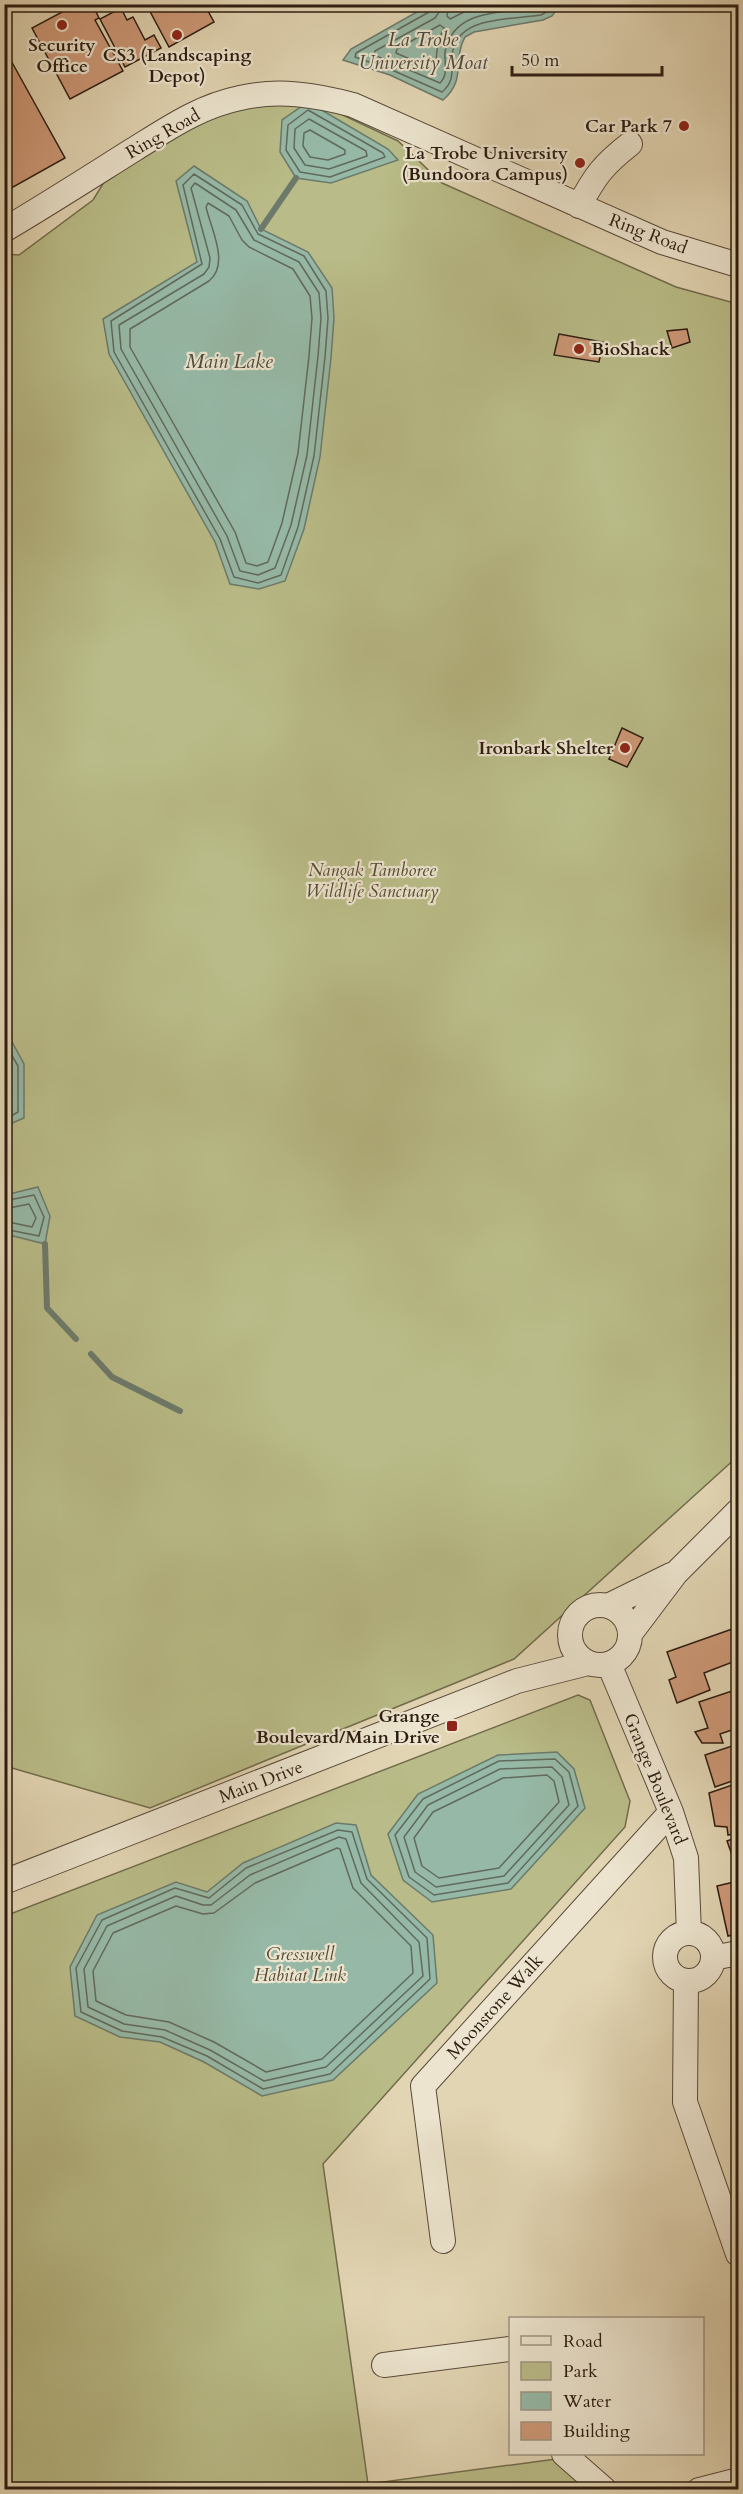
<svg xmlns="http://www.w3.org/2000/svg" width="743" height="2494" font-family="Cardo,serif">
  <style>
    .green { fill: #b9bc88; stroke: #726c4c; stroke-width: 1.5 }
    .water { fill: #96b9a7; stroke: #6c7a6b; stroke-width: 1.5 }
    .lines { fill: none; stroke-linecap: round; stroke-linejoin: round }
    .shore { stroke: #616a5c; stroke-width: 1.5 }
    .stream { stroke: #6c7a6b; stroke-width: 6 }
    .building { fill: #ce9978; stroke: #2c1c11; stroke-width: 1.5 }
    .minor-casing { stroke: #5a4a3a; stroke-width: 26 }
    .minor { stroke: #ece4ce; stroke-width: 24 }
    .poi-dot { fill: #8f2418; stroke: #ece4ce; stroke-width: 2 }
    .labels { text-anchor: middle; dominant-baseline: central; stroke-width: 4.5; stroke-linejoin: round; paint-order: stroke }
    .poi-label { font-size: 18px; font-weight: bold; fill: #2c1c11; stroke: #ece4ce; text-anchor: end }
    .street-label { font-size: 18px; fill: #2c1c11; stroke: #ece4ce }
    .park-label { font-size: 18px; font-style: italic; fill: #564c35; stroke: #ece4ce }
    .water-label { font-size: 20px; font-style: italic; fill: #4c4b3e; stroke: #ece4ce }
  </style>
  <rect width="100%" height="100%" fill="#e2d5b3"/>
  <filter id="stains"><feTurbulence type="fractalNoise" baseFrequency=".00333" numOctaves="4"/><feColorMatrix values="0 0 0 0 .2 0 0 0 0 .09 0 0 0 0 .02 0 0 0 .5 -.17"/></filter>
  <radialGradient id="worn" r=".72"><stop offset=".6" stop-color="#630" stop-opacity="0"/><stop offset="1" stop-color="#630" stop-opacity=".3"/></radialGradient>
  <path class="green" d="M260,96L330,109L398,141L442,183L676,287L738,304V1456L514,1659L150,1808L5,1766V254L19,255L93,200L129,142Z
    M578,1695L590,1700L630,1801L625,1827L323,2164L368,2484L556,2459L594,2489L5,2490V1916Z"/>
  <path class="water" d="M431,4H560V5L552,16L543,20L474,32L465,37C452,61 467,79 443,100L390,75L343,60L351,49Z
    M308,102L388,149L398,160L331,183L296,178L280,152L282,120Z
    M194,166L247,201L261,229L308,252L332,288L334,318L331,358L320,457L304,529L285,581L259,589L230,584L215,542L109,354L103,319L197,262L176,181Z
    M5,1029L24,1064V1118L5,1126Z
    M38,1187L50,1216L45,1244L5,1234V1195Z
    M557,1752L574,1769L585,1808L511,1889L432,1902L403,1880L388,1834L418,1794L498,1755Z
    M336,1823L356,1825L371,1875L433,1935L437,1983L333,2080L262,2096L204,2062L160,2042L120,2037L75,2016L70,1967L97,1915L176,1882L207,1892L243,1863Z"/>
  <g class="lines">
    <path class="shore" d="M433,4L429,12L356,53L355,57L392,70L442,92C454,82 452,72 452,58C453,15 510,20 541,15L548,11L552,4
      M440,4L439,12L435,18L375,51L374,55L440,83C449,74 444,63 445,52C453,8 503,13 538,8L543,4
      M449,4L447,16L450,19L466,11L497,4
      M440,25L444,28L438,41L435,70L396,53L397,49Z
      M308,110L383,153L385,157L330,177L300,172L286,150L288,125Z
      M309,119L366,151L367,156L329,169L305,165L294,148L295,129Z
      M310,130L345,150V154L328,160L310,157L303,146L304,133Z
      M194,174L242,205L258,234L304,256L326,291L328,318L325,357L314,456L298,527L281,575L258,583L234,577L220,539L114,352L111,321L202,264L183,185Z
      M195,183L236,210L254,240L299,262L319,293L321,318L318,356L307,455L291,525L275,568L258,575L240,571L227,536L121,349L119,325L204,274L209,267L210,258L191,188Z
      M208,203L229,216L242,240L249,247L293,269L310,296L312,318L309,356L298,453L282,523L268,562L257,566L246,563L235,532L130,347V329L209,281C230,264 211,229 206,207Z
      M4,1042L18,1066V1112L4,1120
      M4,1201L34,1195L44,1217L39,1236L4,1229
      M4,1209L29,1204L36,1218L32,1227L4,1221
      M555,1759L569,1772L578,1806L508,1883L434,1895L409,1877L395,1835L423,1799L499,1761Z
      M552,1767L562,1777L569,1805L504,1876L436,1887L415,1872L404,1837L428,1805L500,1769Z
      M547,1775L554,1781L559,1802L499,1868L439,1878L422,1866L414,1838L433,1812L503,1778Z
      M338,1830L352,1832L367,1879L427,1938L430,1979L330,2074L263,2089L207,2056L162,2037L122,2031L81,2012L76,1968L102,1920L175,1888L209,1898L246,1868Z
      M339,1837L346,1839L361,1883L419,1942L423,1976L326,2067L264,2081L210,2050L165,2030L124,2024L88,2007L84,1969L107,1926L176,1896L203,1905H211L250,1875Z
      M337,1848L340,1849L353,1888L411,1946L413,1973L322,2059L266,2072L214,2042L169,2022L126,2015L96,2001L93,1971L113,1933L176,1906L203,1914L214,1913L255,1883Z"/>
    <path class="stream" d="M261,229L296,178
      M45,1244L47,1308L76,1339
      M91,1354L112,1377L180,1411"/>
  </g>
  <path class="building" d="M77,4H92L99,18L95,20L123,71L70,99L32,28Z
    M146,4H204L214,22L169,47Z
    M121,8L127,20L133,17L145,40L154,35L161,48L125,67L100,19Z
    M4,48L65,158L6,191L4,187Z
    M687,329L690,342L672,348L667,331Z
    M559,334L603,342L599,362L554,355Z
    M622,728L643,738L627,767L609,759Z
    M735,1628L738,1636V1660L704,1673L710,1690L677,1703L669,1680L676,1677L667,1652Z
    M738,1689V1728L720,1734L723,1743H702L695,1732L708,1728L699,1702Z
    M738,1744V1779L715,1787L705,1755Z
    M738,1783V1833L728,1835L727,1827L715,1826L709,1793Z
    M738,1837V1872L727,1841Z
    M738,1881V1934L728,1936L717,1886Z"/>
  <g class="lines">
    <defs>
      <path id="minor" d="M579,206C595,176 603,165 630,144
        M4,230C48,204 90,177 133,150C167,129 200,106 240,98C278,89 316,95 353,105L662,242L738,265
        M570 1635a30 30 0 1 1 60 0a30 30 0 1 1-60 0Z
        M608,1606L671,1575
        M630,1634L676,1573L738,1511
        M609,1664L671,1812L686,1858L689,1933
        M4,1882L517,1681L588,1663
        M665 1957a24 24 0 1 1 48 0a24 24 0 1 1-48 0Z
        M713,1958L738,1953
        M686,1981L685,2102L738,2254
        M443,2241L423,2086L671,1812
        M384,2365L510,2349
        M564,2454L605,2490
        M699,2490L738,2480"/>
    </defs>
    <use href="#minor" class="minor-casing"/>
    <use href="#minor" class="minor"/>
  </g>
  <g class="poi-dot">
    <circle cx="62" cy="25" r="6"/>
    <circle cx="177" cy="35" r="6"/>
    <circle cx="684" cy="126" r="6"/>
    <circle cx="580" cy="163" r="6"/>
    <circle cx="579" cy="349" r="6"/>
    <circle cx="625" cy="748" r="6"/>
    <rect x="446" y="1720" width="12" height="12" rx="3"/>
  </g>
  <g class="labels">
    <g class="poi-label">
      <text x="62" y="45" text-anchor="middle">Security<tspan x="62" dy="21">Office</tspan></text>
      <text x="177" y="55" text-anchor="middle">CS3 (Landscaping<tspan x="177" dy="21">Depot)</tspan></text>
      <text x="672" y="126">Car Park 7</text>
      <text x="568" y="153">La Trobe University<tspan x="568" dy="21">(Bundoora Campus)</tspan></text>
      <text x="591" y="349" text-anchor="start">BioShack</text>
      <text x="613" y="748">Ironbark Shelter</text>
      <text x="440" y="1716">Grange<tspan x="440" dy="21">Boulevard/Main Drive</tspan></text>
    </g>
    <g class="street-label">
      <text transform="translate(163 134) rotate(-30)">Ring Road</text>
      <text transform="translate(648 234) rotate(21)">Ring Road</text>
      <text transform="translate(655 1779) rotate(68)">Grange Boulevard</text>
      <text transform="translate(261 1782) rotate(-21)">Main Drive</text>
      <text transform="translate(495 2007) rotate(-48)">Moonstone Walk</text>
    </g>
    <g class="park-label">
      <text x="372" y="870">Nangak Tamboree<tspan x="372" dy="21">Wildlife Sanctuary</tspan></text>
      <text x="300" y="1954">Gresswell<tspan x="300" dy="21">Habitat Link</tspan></text>
    </g>
    <g class="water-label">
      <text x="423" y="39">La Trobe<tspan x="423" dy="23">University Moat</tspan></text>
      <text x="229" y="361">Main Lake</text>
    </g>
  </g>
  <rect width="743" height="2494" fill="none" stroke="#e2d5b3" stroke-width="24"/>
  <rect x="6" y="6" width="731" height="2482" fill="none" stroke="#2c1c11" stroke-width="3"/>
  <rect x="12" y="12" width="719" height="2470" fill="none" stroke="#2c1c11" stroke-width="1.5"/>
  <rect x="509" y="2317" width="195" height="138" fill="#ece4ce" stroke="#9f9482" stroke-width="1.5"/>
  <rect x="521" y="2336" width="30" height="9" fill="#ece4ce" stroke="#9f9482" stroke-width="1.5"/>
  <text x="563" y="2347" font-size="18" fill="#2c1c11">Road</text>
  <rect x="521" y="2362" width="30" height="18" fill="#b9bc88" stroke="#9f9482" stroke-width="1.5"/>
  <text x="563" y="2377" font-size="18" fill="#2c1c11">Park</text>
  <rect x="521" y="2392" width="30" height="18" fill="#96b9a7" stroke="#9f9482" stroke-width="1.5"/>
  <text x="563" y="2407" font-size="18" fill="#2c1c11">Water</text>
  <rect x="521" y="2422" width="30" height="18" fill="#ce9978" stroke="#9f9482" stroke-width="1.5"/>
  <text x="563" y="2437" font-size="18" fill="#2c1c11">Building</text>
  <path d="M512 66v9h150v-9" fill="none" stroke="#2c1c11" stroke-width="3"/>
  <text x="521" y="66" font-size="18" fill="#2c1c11" stroke="#ece4ce" stroke-width="4.5" paint-order="stroke">50 m</text>
  <rect width="100%" height="100%" filter="url(#stains)"/>
  <rect width="100%" height="100%" fill="url(#worn)"/>
</svg>
